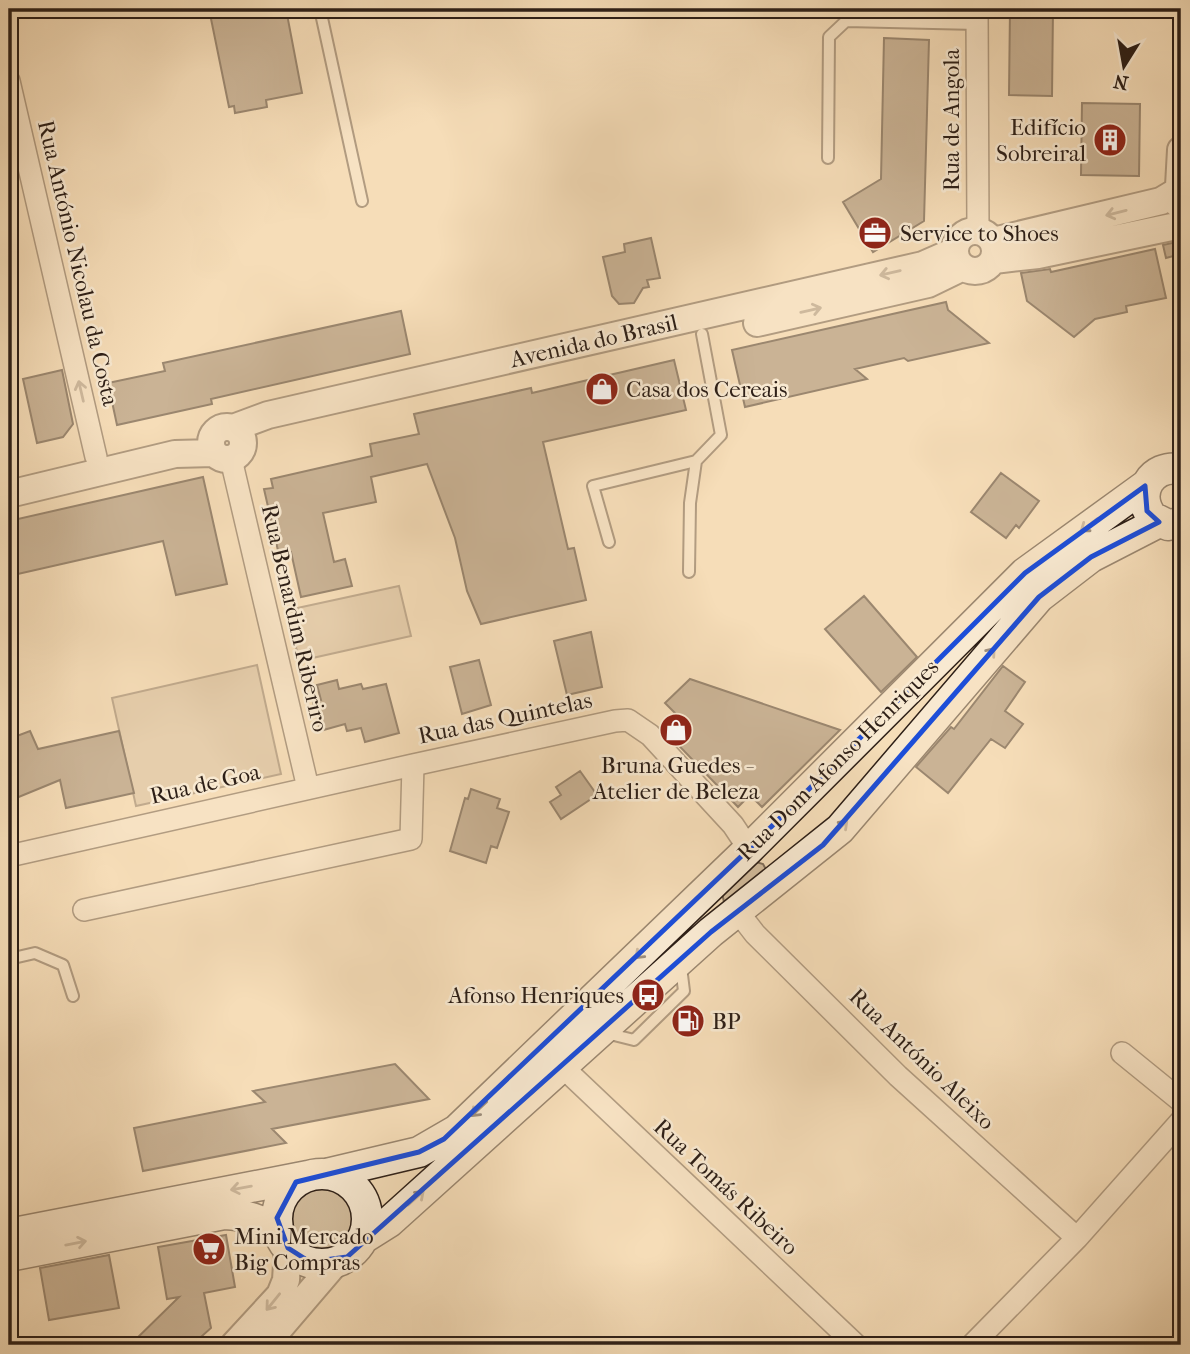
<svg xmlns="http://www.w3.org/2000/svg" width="1190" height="1354" font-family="'IM FELL French Canon',serif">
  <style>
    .green { fill: #d3bd9d; stroke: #806e5a; stroke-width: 2 }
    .building { fill: #95826b; stroke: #2d1f17; stroke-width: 2 }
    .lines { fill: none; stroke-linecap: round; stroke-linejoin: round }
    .service-casing { stroke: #5f4e3f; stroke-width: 14 }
    .minor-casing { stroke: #5f4e3f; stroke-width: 24 }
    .tertiary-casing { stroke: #5f4e3f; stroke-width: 30 }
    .secondary-casing { stroke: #2d1f17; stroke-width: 33 }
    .service { stroke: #f8e9d1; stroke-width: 10 }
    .minor { stroke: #f8e9d1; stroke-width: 21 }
    .tertiary { stroke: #f8e9d1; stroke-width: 26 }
    .secondary { stroke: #f8e9d1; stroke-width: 30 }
    .oneway { stroke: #9d8e7d }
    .marked { fill: none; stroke: #1d4ed8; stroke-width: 5; stroke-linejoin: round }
    .labels { text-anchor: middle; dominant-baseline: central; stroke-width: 5; stroke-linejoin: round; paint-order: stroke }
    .street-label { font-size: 23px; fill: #2d1f17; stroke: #f8e9d1 }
    .poi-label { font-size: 23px; fill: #2d1f17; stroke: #f8e9d1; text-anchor: start }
  </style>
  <rect width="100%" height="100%" fill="#f5ddb8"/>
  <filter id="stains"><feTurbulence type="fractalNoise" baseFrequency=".00286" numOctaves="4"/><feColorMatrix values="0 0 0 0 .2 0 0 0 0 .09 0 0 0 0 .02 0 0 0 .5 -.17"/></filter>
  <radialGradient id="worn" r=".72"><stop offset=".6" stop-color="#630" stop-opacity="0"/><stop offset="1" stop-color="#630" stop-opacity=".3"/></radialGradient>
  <path class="green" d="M399,586L411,636L299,661L288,610Z
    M257,665L281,774L136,806L112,698Z
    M756,862L763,864L768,873L724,902L722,893Z
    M288 1220a33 33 0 1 1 66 0a33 33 0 1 1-66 0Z"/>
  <path class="building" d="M209,9H286L302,93L266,100L267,107L235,113L234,106L229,107Z
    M1010,9H1053L1052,96L1009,95Z
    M884,38L929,40L924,221L873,252L843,202L881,179Z
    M1082,103L1140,104L1139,176L1081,175Z
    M651,238L660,278L647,280L649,287L643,288L634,303L619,304L612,296L603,257L625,252L624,244Z
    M1181,241V254L1166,258L1163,245Z
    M1155,249L1166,298L1126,306L1127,312L1095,319L1074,337L1027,301L1021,273L1050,269L1051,272Z
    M946,302L948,310L989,343L908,361L904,358L855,369L867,379L745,407L732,350Z
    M401,311L410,354L211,399L212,404L117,425L108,383L165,371L163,363Z
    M674,360L686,410L543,442L568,549L574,548L586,600L481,624L467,591L455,538L427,464L371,477L376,502L323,513L334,562L345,559L352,586L301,597L291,552L279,555L264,489L273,488L271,479L372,456L370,444L419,434L414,414L531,388L532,393Z
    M62,370L73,424L63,437L37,443L23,379Z
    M1001,473L1039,501L1019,528L1016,525L1006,538L971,512Z
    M203,477L227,584L176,595L163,541L9,576V521Z
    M864,596L917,657L881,692L825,629Z
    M591,632L602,687L567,695L554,641Z
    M479,660L491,705L462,714L450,667Z
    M1003,666L1025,682L1005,711L1023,724L1005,748L991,739L948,793L916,767L951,727L954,729Z
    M690,679L840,730L762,807L750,795L738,807L662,728L676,714L665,703Z
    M337,680L339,689L361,684L363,689L386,684L399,733L365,742L361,728L347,731L345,724L320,731L313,702L321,700L317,685Z
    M30,731L38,749L119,731L134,793L66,808L60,780L9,801V739Z
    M580,771L597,795L561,819L550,802L561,795L556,787Z
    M471,789L500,799L497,808L509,812L497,848L491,846L486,863L450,851L465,798L468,799Z
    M395,1064L429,1099L272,1129L286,1143L143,1171L134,1128L265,1102L253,1091Z
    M226,1235L235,1287L204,1293L211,1328L192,1345H130L179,1297L167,1299L158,1247Z
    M109,1255L119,1308L49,1320L40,1268Z"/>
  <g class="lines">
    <defs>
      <path id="service" d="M320,9L362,201
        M828,158L829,37L846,21L977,24
        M609,542L593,486L696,461
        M689,572L690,503L696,461L721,435L702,334
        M9,959L35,953L63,965L73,996
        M606,1033L634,1040L684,991L681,967"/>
      <path id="minor" d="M977,9L978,231
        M9,81L96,457
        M231,459L308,788
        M9,856L413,765
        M84,910L411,839L413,765L615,721L628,720L650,735L733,825L749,849
        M738,912L755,934L898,1076L1077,1238
        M1122,1053L1181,1101
        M552,1057L856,1345
        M972,1345L1077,1238L1181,1121"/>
      <path id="tertiary" d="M1178,204L1181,150
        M955 251a20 20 0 1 1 40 0a20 20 0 1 1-40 0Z
        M993,241L1161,201L1181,189
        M994,260L1038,255L1181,225
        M757,323L928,284L963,267
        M211 443a16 16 0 1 1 32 0a16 16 0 1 1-32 0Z
        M233,428L268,415L923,265L955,251
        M9,494L175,454L214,453
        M234,1345L280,1295L286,1280L288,1248
        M265,1345L336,1262"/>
      <path id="secondary" d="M1181,469C1151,464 1134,493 1152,517L1168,525L1181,523
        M326,1174L419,1152L457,1130L749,849L1025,573L1145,486
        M277 1219a45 45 0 1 1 90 0a45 45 0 1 1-90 0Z
        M9,1234L308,1176
        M362,1239L389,1222L711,932L840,829L1039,597L1091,557L1159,522
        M9,1256L224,1214C246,1215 261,1219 279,1232"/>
    </defs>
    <use href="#service" class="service-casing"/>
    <use href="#minor" class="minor-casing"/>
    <use href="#tertiary" class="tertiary-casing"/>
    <use href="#secondary" class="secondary-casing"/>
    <use href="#service" class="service"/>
    <use href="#minor" class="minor"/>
    <use href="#tertiary" class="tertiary"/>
    <use href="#secondary" class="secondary"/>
  </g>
  <defs><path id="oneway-shaft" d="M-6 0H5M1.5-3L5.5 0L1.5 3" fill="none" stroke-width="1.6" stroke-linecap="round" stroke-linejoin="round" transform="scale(1.75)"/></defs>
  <g class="oneway">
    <use href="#oneway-shaft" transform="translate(1116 213) rotate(166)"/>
    <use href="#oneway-shaft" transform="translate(890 273) rotate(167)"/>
    <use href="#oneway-shaft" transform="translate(811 310) rotate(-13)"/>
    <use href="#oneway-shaft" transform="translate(81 391) rotate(-103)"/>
    <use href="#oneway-shaft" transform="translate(1089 525) rotate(143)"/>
    <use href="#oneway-shaft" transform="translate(988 656) rotate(-50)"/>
    <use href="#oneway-shaft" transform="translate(840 828) rotate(-45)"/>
    <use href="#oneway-shaft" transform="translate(643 951) rotate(136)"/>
    <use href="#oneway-shaft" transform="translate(479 1109) rotate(137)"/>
    <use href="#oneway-shaft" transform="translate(241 1188) rotate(170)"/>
    <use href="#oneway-shaft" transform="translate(416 1198) rotate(-42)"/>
    <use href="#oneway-shaft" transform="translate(76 1243) rotate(-11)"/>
    <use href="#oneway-shaft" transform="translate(273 1302) rotate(129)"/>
  </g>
  <path d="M0 0H1190V1354H0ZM1145,486L1147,511L1159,522L1091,557L1039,597L823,845L711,932L347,1257L310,1262L288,1248L277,1218L296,1182L419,1152L444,1139L749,849L1025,573Z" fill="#f5ddb8" fill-opacity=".55" fill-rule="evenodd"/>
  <path class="marked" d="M1145,486L1147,511L1159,522L1091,557L1039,597L823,845L711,932L347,1257L310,1262L288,1248L277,1218L296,1182L419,1152L444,1139L749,849L1025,573Z"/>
  <defs>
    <symbol id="building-disc" viewBox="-11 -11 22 22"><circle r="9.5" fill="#8f2418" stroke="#f8e9d1"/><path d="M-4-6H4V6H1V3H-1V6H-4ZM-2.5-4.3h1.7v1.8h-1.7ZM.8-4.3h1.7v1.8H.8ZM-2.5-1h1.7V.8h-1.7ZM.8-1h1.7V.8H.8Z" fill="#fff"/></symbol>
    <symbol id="office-disc" viewBox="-11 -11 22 22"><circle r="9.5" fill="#8f2418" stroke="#f8e9d1"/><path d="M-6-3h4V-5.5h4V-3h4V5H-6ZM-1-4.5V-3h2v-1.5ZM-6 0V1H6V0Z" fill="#fff"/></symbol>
    <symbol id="shop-disc" viewBox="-11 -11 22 22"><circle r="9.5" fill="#8f2418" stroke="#f8e9d1"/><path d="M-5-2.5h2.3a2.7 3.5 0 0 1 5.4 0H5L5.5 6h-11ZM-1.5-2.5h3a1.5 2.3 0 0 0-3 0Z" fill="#fff"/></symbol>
    <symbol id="bus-disc" viewBox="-11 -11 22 22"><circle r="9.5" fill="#8f2418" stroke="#f8e9d1"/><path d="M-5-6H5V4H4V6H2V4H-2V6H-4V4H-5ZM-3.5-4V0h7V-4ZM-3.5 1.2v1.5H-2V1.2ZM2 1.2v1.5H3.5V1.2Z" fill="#fff"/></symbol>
    <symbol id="fuel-disc" viewBox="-11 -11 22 22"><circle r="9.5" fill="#8f2418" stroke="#f8e9d1"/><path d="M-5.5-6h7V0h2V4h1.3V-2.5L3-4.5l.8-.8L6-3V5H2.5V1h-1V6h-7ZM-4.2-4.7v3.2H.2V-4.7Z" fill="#fff"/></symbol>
    <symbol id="supermarket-disc" viewBox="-11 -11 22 22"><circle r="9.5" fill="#8f2418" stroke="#f8e9d1"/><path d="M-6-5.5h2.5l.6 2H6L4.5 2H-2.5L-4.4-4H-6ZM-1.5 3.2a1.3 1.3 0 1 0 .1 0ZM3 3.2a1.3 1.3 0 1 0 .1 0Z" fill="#fff"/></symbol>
  </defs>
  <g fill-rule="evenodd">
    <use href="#building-disc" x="1091" y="121" width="38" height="38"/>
    <use href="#office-disc" x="856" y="214" width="38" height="38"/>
    <use href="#shop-disc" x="583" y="370" width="38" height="38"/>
    <use href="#shop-disc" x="657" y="711" width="38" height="38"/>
    <use href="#bus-disc" x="629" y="976" width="38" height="38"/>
    <use href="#fuel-disc" x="669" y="1002" width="38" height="38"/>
    <use href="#supermarket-disc" x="190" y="1230" width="38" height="38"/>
  </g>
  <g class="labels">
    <g class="street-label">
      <text transform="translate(951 120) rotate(-90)">Rua de Angola</text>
      <text transform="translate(78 263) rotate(77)">Rua António Nicolau da Costa</text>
      <text transform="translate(594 341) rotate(-13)">Avenida do Brasil</text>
      <text transform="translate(295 618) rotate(77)">Rua Benardim Riberiro</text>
      <text transform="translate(505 718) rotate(-12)">Rua das Quintelas</text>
      <text transform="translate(838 760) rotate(-45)">Rua Dom Afonso Henriques</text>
      <text transform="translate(205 784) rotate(-13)">Rua de Goa</text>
      <text transform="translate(922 1059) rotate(44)">Rua António Aleixo</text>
      <text transform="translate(726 1187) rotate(43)">Rua Tomás Ribeiro</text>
    </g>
    <g class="poi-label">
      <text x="1086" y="127" text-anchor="end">Edifício<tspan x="1086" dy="26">Sobreiral</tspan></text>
      <text x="900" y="233">Service to Shoes</text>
      <text x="626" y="389">Casa dos Cereais</text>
      <text x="676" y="765" text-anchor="middle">Bruna Guedes -<tspan x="676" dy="26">Atelier de Beleza</tspan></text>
      <text x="624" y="995" text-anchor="end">Afonso Henriques</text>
      <text x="712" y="1021">BP</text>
      <text x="234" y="1236">Mini Mercado<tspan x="234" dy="26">Big Compras</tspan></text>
    </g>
  </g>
  <rect width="1190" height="1354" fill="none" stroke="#f5ddb8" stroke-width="35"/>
  <rect x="10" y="10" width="1169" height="1333" fill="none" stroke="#2d1f17" stroke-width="3.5"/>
  <rect x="18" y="18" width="1155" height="1319" fill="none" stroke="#2d1f17" stroke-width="2"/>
  <g transform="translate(1124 66) rotate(191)" stroke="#f8e9d1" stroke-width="5" paint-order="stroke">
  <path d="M0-5L12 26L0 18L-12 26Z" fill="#2d1f17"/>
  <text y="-10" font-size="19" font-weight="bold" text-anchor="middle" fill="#2d1f17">N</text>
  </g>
  <rect width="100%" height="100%" filter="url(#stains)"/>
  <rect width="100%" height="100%" fill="url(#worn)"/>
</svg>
